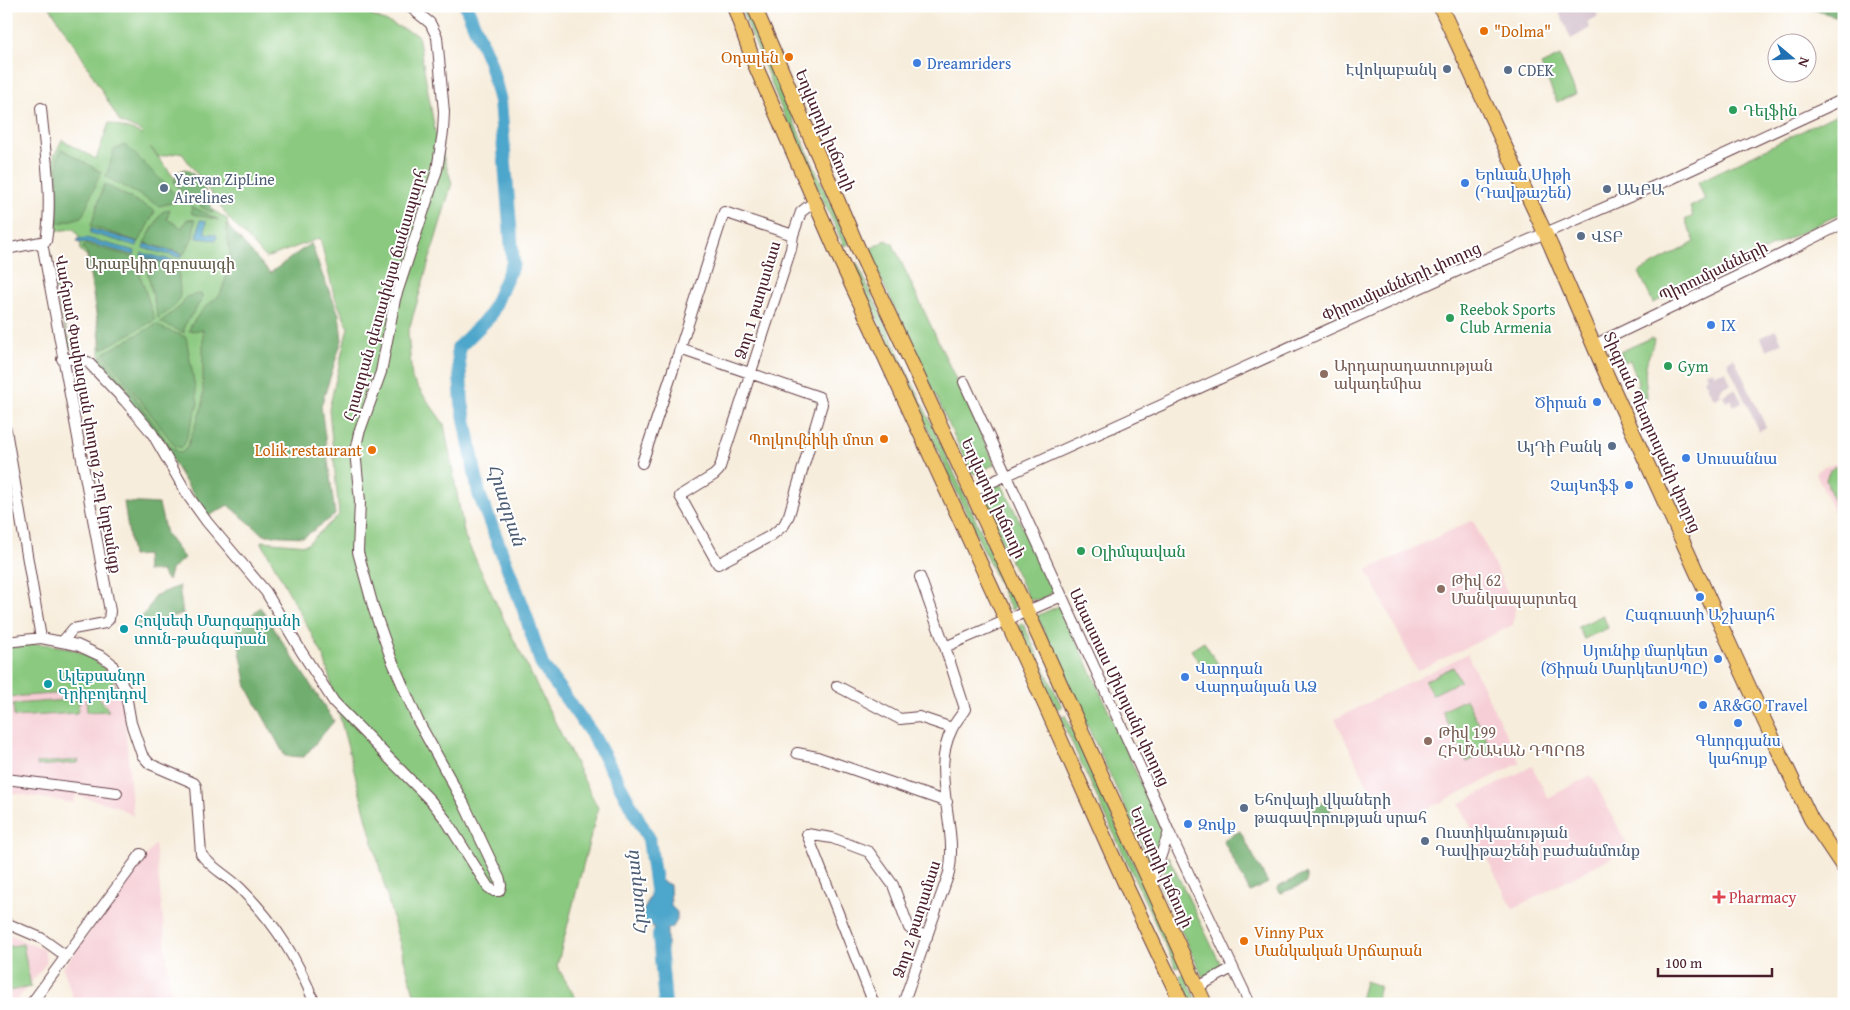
<svg xmlns="http://www.w3.org/2000/svg" width="1850" height="1010" font-family="'Gentium Book Plus','Noto Serif Armenian',serif">
  <style>
    .built { fill: #f6cfd6 }
    .industrial { fill: #d1bdc9 }
    .green { fill: #8bc980; stroke: #6a7456 }
    .forest { fill: #70ad6e; stroke: #5d664c }
    .water { fill: #4da6cb; stroke: #4c627b }
    .lines { fill: none; stroke-linecap: round; stroke-linejoin: round }
    .river { stroke: #4da6cb; stroke-width: 14 }
    .minor-casing { stroke: #643e46; stroke-width: 12 }
    .major-casing { stroke: #643e46; stroke-width: 16 }
    .minor { stroke: #fff; stroke-width: 10 }
    .major { stroke: #f0c469; stroke-width: 14 }
    .food-dot { fill: #e8710a; stroke: #fff; stroke-width: 2 }
    .shop-dot { fill: #3f7fe0; stroke: #fff; stroke-width: 2 }
    .service-dot { fill: #5c6f8a; stroke: #fff; stroke-width: 2 }
    .leisure-dot { fill: #2e9e5b; stroke: #fff; stroke-width: 2 }
    .education-dot { fill: #8d6e63; stroke: #fff; stroke-width: 2 }
    .culture-dot { fill: #0f9aa8; stroke: #fff; stroke-width: 2 }
    .health-dot { fill: #e0444e; stroke: #fff; stroke-width: 2 }
    .labels { text-anchor: middle; dominant-baseline: central; stroke-width: 4; stroke-linejoin: round; paint-order: stroke }
    .food-label { font-size: 16px; fill: #c56008; stroke: #fff; text-anchor: end }
    .shop-label { font-size: 16px; fill: #366cbe; stroke: #fff; text-anchor: start }
    .service-label { font-size: 16px; fill: #4e5e75; stroke: #fff; text-anchor: start }
    .leisure-label { font-size: 16px; fill: #27864d; stroke: #fff; text-anchor: start }
    .street-label { font-size: 16px; fill: #4a1f2b; stroke: #fff }
    .park-label { font-size: 16px; fill: #615a49; stroke: #fff }
    .education-label { font-size: 16px; fill: #785e54; stroke: #fff; text-anchor: start }
    .culture-label { font-size: 16px; fill: #0d838f; stroke: #fff; text-anchor: start }
    .health-label { font-size: 16px; fill: #be3a42; stroke: #fff; text-anchor: start }
    .water-label { font-size: 18px; font-style: italic; fill: #4b5c73; stroke: #fff }
  </style>
  <rect width="100%" height="100%" fill="#fff"/>
  <filter id="ink" filterUnits="userSpaceOnUse"><feTurbulence type="fractalNoise" baseFrequency=".02" numOctaves="2"/><feDisplacementMap in="SourceGraphic" scale="10" xChannelSelector="R" yChannelSelector="G"/><feConvolveMatrix kernelMatrix="1 2 1 2 8 2 1 2 1" color-interpolation-filters="sRGB"/></filter>
  <filter id="wash" filterUnits="userSpaceOnUse"><feTurbulence type="fractalNoise" baseFrequency=".0096" numOctaves="4" result="noise"/><feDisplacementMap in="SourceGraphic" scale="20" xChannelSelector="R" yChannelSelector="G"/><feGaussianBlur stdDeviation="1.12" result="paint"/><feColorMatrix in="noise" values="0 0 0 0 0 0 0 0 0 0 0 0 0 0 0 0 0 1.4 0 .05"/><feComposite in="paint" operator="in"/></filter>
  <g filter="url(#wash)">
    <rect width="100%" height="100%" fill="#f7eddc"/>
    <path class="built" d="M1844,461V535L1816,473L1824,466Z
      M1473,520L1515,608L1513,625L1417,671L1367,570Z
      M33,644H59L89,654L106,664L114,677L124,711L133,816L116,806L76,795L73,803L6,792V648Z
      M1467,654L1520,763L1389,828L1335,719Z
      M1532,766L1548,798L1591,775L1629,848L1513,909L1459,804Z
      M155,844L172,1004H75L63,968Z
      M6,933L44,950L47,962L14,1004H6Z"/>
    <path class="industrial" d="M1557,6H1600L1595,9L1598,16L1587,23L1590,28L1571,39Z
      M1776,330L1782,343L1766,350L1761,337Z
      M1734,358L1766,427L1759,431L1727,362Z
      M1713,370L1714,374L1725,371L1731,384L1721,388L1722,390L1720,391L1721,395L1716,399L1715,398H1713L1704,379L1707,377L1705,373Z
      M1735,389L1742,402L1734,406L1731,399L1726,402L1723,395Z"/>
    <path class="green" d="M49,6H349L418,35L435,131L452,183L408,333L412,379L444,424L465,537L507,626L598,808L557,966L579,1004H417L397,934L324,657L261,541L306,545L339,515L329,409L348,327L334,295L320,238L266,258L231,221L181,152L159,157L150,147L186,193L227,219L234,266L209,398L181,459L172,452L136,400L100,355V339L87,256L80,250C82,242 79,235 74,229L52,231L54,156L62,140L96,159L109,123L138,132L142,136L141,131L120,122L79,52Z
      M740,6H746L793,120L849,244L844,246L787,122Z
      M1560,56L1576,94L1557,102L1541,65Z
      M1841,112L1844,114V212L1653,303L1639,272L1695,242L1685,220L1693,216L1690,207L1705,200L1698,182Z
      M886,240L893,244L995,464L976,474L971,472L869,253L870,249Z
      M48,252L51,254L67,335L80,352L76,354L70,348L66,336Z
      M857,263L1016,607L1011,610L853,265Z
      M1651,338L1654,339C1653,349 1647,357 1646,366C1644,377 1647,387 1647,398L1642,401L1635,392L1638,383L1630,360L1624,362L1620,352Z
      M1844,463V529L1826,480C1829,469 1833,466 1844,463Z
      M1001,483L1053,589L1051,594L1038,600L1029,599L981,499L982,493Z
      M1061,605L1163,832L1152,866L1037,616Z
      M1603,615L1608,628L1584,639L1578,627Z
      M1023,623L1062,707L1057,709L1018,626Z
      M1204,642L1220,667L1208,675L1191,650Z
      M35,644C68,644 106,656 117,690L6,697V648Z
      M1453,667L1460,681L1432,695L1425,681Z
      M99,697L109,711L87,712L86,699Z
      M80,699L77,713L14,717L13,704Z
      M1466,699L1492,750L1467,762L1442,711Z
      M1065,715L1181,966L1176,968L1060,717Z
      M79,760L78,763L37,766V763Z
      M1168,856L1222,967L1203,977L1160,886Z
      M23,944L31,987L8,991L6,947Z
      M1184,973L1198,1004H1192L1179,976Z
      M1365,981L1380,986L1375,1004H1359Z"/>
    <path class="forest" d="M1802,6H1844V19Z
      M124,145L130,149L181,200L160,206L106,177L114,150Z
      M62,149L101,172L82,217L57,224L58,157Z
      M185,169C200,174 210,199 213,213L201,207L200,201L190,199L187,195L184,196L174,182L178,172Z
      M104,184L155,211L139,242L91,226Z
      M191,206L219,220L192,214Z
      M170,209L167,219L182,228L187,219L195,220L193,237L184,254L144,243L162,212Z
      M226,224L270,273L311,243L322,274L339,314L342,340L321,406L335,515L304,537L264,535L228,505L207,517L162,444L167,441L172,448L181,453L187,448L203,404V330L189,331L191,325L204,308L220,295L231,264Z
      M85,244L134,257L155,320L102,349L87,253L83,248Z
      M144,258L180,267C176,278 184,294 177,303C173,309 164,314 158,318Z
      M198,294H201L203,298L184,326V333L160,322L181,306L186,297Z
      M157,324L162,328L186,337L198,404L184,445L181,448L175,446L104,353Z
      M102,355L127,387L120,391L93,362Z
      M129,389L165,439L160,442L123,393Z
      M124,502L159,504L166,534L184,558L171,570L168,581L161,571H147L146,555L132,556Z
      M179,586L183,614L136,625C142,615 151,608 154,596Z
      M260,607L334,721L304,757L285,756L247,687L236,630Z
      M1326,801L1333,816L1320,823L1313,808Z
      M1240,831L1268,883L1250,892L1223,840Z
      M1305,874L1307,879L1305,884L1281,893L1278,890V887Z"/>
    <path class="water" d="M200,220L206,221L205,233L217,235L216,240L197,238Z
      M91,229L138,242L137,246L90,233Z
      M86,238L135,251L134,255L85,242L78,243L77,239Z
      M144,244L182,254L181,258L143,248Z
      M142,253L180,262V266L141,256Z
      M656,878L670,885L671,906L677,912V920L673,927L667,929V950L661,952L654,951V929L652,925L644,923L641,914L646,906Z"/>
    <g class="lines">
      <path class="river" d="M466,6L490,63L500,101L513,263L490,316L458,348L462,403L479,494L523,607L542,665L592,734L649,839L657,896
        M659,935L665,1004"/>
    </g>
  </g>
  <g filter="url(#ink)">
    <g class="lines">
      <defs>
        <path id="minor" d="M38,243L43,248L110,611L109,619L105,623L73,629L63,641
          M6,249L46,241C53,197 45,152 41,108
          M1594,345L1750,270L1844,223
          M680,349L724,212L793,235
          M62,359H77L88,362L125,401L152,433L189,497L207,522L266,592L301,651L334,702L431,801L446,820L488,887L494,891H499L501,886L500,880L464,804L418,721L391,658L374,610L358,552L360,501L355,451L359,433L381,372L395,299L437,170L443,132L444,112L437,37L430,23L409,6
          M964,382L1156,802L1169,832L1250,1004
          M6,430L41,638
          M642,463L680,349L819,397L822,404L789,515L784,525L772,535L718,564L680,496L714,475L719,470L791,249L793,235L801,212L815,201
          M972,491L1464,268L1671,179L1844,99
          M920,577L945,647
          M6,642L41,638L77,645L103,657L111,663L125,689L131,723L142,755L150,764L194,783L196,786L201,854C211,868 228,876 241,889C276,924 297,958 315,1004
          M837,686L900,719L919,717L952,728
          M797,753L817,757L947,802
          M6,779L117,793
          M807,834L874,1004
          M807,834L832,838L869,852L893,885L909,928L927,937
          M1151,884L1169,832
          M6,923L41,938L66,956
          M1198,987L1232,968
          M31,1004L141,854
          M903,1004L949,873C959,825 929,774 952,729C955,722 961,716 965,709L945,647L1062,596"/>
        <path id="major" d="M734,6L753,60L838,255L1029,669L1128,890L1182,1004
          M754,6L858,248L1040,639L1205,1004
          M1440,6L1551,246L1604,369L1765,722L1811,819L1844,868"/>
      </defs>
      <use href="#minor" class="minor-casing"/>
      <use href="#major" class="major-casing"/>
      <use href="#minor" class="minor"/>
      <use href="#major" class="major"/>
    </g>
  </g>
  <g class="food-dot">
    <circle cx="1484" cy="31" r="5"/>
    <circle cx="789" cy="57" r="5"/>
    <circle cx="884" cy="439" r="5"/>
    <circle cx="372" cy="450" r="5"/>
    <circle cx="1244" cy="941" r="5"/>
  </g>
  <g class="shop-dot">
    <circle cx="917" cy="63" r="5"/>
    <circle cx="1465" cy="183" r="5"/>
    <circle cx="1711" cy="325" r="5"/>
    <circle cx="1597" cy="402" r="5"/>
    <circle cx="1686" cy="458" r="5"/>
    <circle cx="1629" cy="485" r="5"/>
    <circle cx="1700" cy="597" r="5"/>
    <circle cx="1718" cy="659" r="5"/>
    <circle cx="1185" cy="677" r="5"/>
    <circle cx="1703" cy="705" r="5"/>
    <circle cx="1738" cy="723" r="5"/>
    <circle cx="1188" cy="824" r="5"/>
  </g>
  <g class="service-dot">
    <circle cx="1447" cy="69" r="5"/>
    <circle cx="1508" cy="70" r="5"/>
    <circle cx="164" cy="188" r="5"/>
    <circle cx="1607" cy="189" r="5"/>
    <circle cx="1581" cy="236" r="5"/>
    <circle cx="1612" cy="446" r="5"/>
    <circle cx="1244" cy="808" r="5"/>
    <circle cx="1425" cy="841" r="5"/>
  </g>
  <g class="leisure-dot">
    <circle cx="1733" cy="110" r="5"/>
    <circle cx="1450" cy="318" r="5"/>
    <circle cx="1668" cy="366" r="5"/>
    <circle cx="1081" cy="551" r="5"/>
  </g>
  <g class="education-dot">
    <circle cx="1324" cy="374" r="5"/>
    <circle cx="1441" cy="589" r="5"/>
    <circle cx="1428" cy="741" r="5"/>
  </g>
  <g class="culture-dot">
    <circle cx="124" cy="629" r="5"/>
    <circle cx="48" cy="684" r="5"/>
  </g>
  <path class="health-dot" d="M1716.5 889.5h5v5h5v5h-5v5h-5v-5h-5v-5h5z"/>
  <g class="labels">
    <g class="food-label">
      <text x="1494" y="31" text-anchor="start">"Dolma"</text>
      <text x="779" y="57">Օդալեն</text>
      <text x="874" y="439">Պոլկովնիկի մոտ</text>
      <text x="362" y="450">Lolik restaurant</text>
      <text x="1254" y="932" text-anchor="start">Vinny Pux<tspan x="1254" dy="18">Մանկական Սրճարան</tspan></text>
    </g>
    <g class="shop-label">
      <text x="927" y="63">Dreamriders</text>
      <text x="1475" y="174">Երևան Սիթի<tspan x="1475" dy="18">(Դավթաշեն)</tspan></text>
      <text x="1721" y="325">IX</text>
      <text x="1587" y="402" text-anchor="end">Ծիրան</text>
      <text x="1696" y="458">Սուսաննա</text>
      <text x="1619" y="485" text-anchor="end">ՉայԿոֆֆ</text>
      <text x="1700" y="614" text-anchor="middle">Հագուստի Աշխարհ</text>
      <text x="1708" y="650" text-anchor="end">Սյունիք մարկետ<tspan x="1708" dy="18">(Ծիրան ՄարկետՍՊԸ)</tspan></text>
      <text x="1195" y="668">Վարդան<tspan x="1195" dy="18">Վարդանյան ԱՁ</tspan></text>
      <text x="1713" y="705">AR&amp;GO Travel</text>
      <text x="1738" y="740" text-anchor="middle">Գևորգյանս<tspan x="1738" dy="18">կահույք</tspan></text>
      <text x="1198" y="824">Զովք</text>
    </g>
    <g class="service-label">
      <text x="1437" y="69" text-anchor="end">Էվոկաբանկ</text>
      <text x="1518" y="70">CDEK</text>
      <text x="174" y="179">Yervan ZipLine<tspan x="174" dy="18">Airelines</tspan></text>
      <text x="1617" y="189">ԱԿԲԱ</text>
      <text x="1591" y="236">ՎՏԲ</text>
      <text x="1602" y="446" text-anchor="end">ԱյԴի Բանկ</text>
      <text x="1254" y="799">Եհովայի վկաների<tspan x="1254" dy="18">թագավորության սրահ</tspan></text>
      <text x="1435" y="832">Ուստիկանության<tspan x="1435" dy="18">Դավիթաշենի բաժանմունք</tspan></text>
    </g>
    <g class="leisure-label">
      <text x="1743" y="110">Դելֆին</text>
      <text x="1460" y="309">Reebok Sports<tspan x="1460" dy="18">Club Armenia</tspan></text>
      <text x="1678" y="366">Gym</text>
      <text x="1091" y="551">Օլիմպավան</text>
    </g>
    <g class="street-label">
      <text transform="translate(826 130) rotate(67)">Եղվարդի խճուղի</text>
      <text transform="translate(1713 271) rotate(-26)">Պիրումյանների</text>
      <text transform="translate(1401 281) rotate(-24)">Փիրումյանների փողոց</text>
      <text transform="translate(384 295) rotate(-74)">Հրազդան գետափնյա ճանապարհ</text>
      <text transform="translate(757 300) rotate(-73)">Ձոր 1 թաղամաս</text>
      <text transform="translate(89 414) rotate(80)">Վահրամ Փափազյան փողոց 2-րդ նրբանցք</text>
      <text transform="translate(1653 432) rotate(66)">Տիգրան Պետրոսյանի փողոց</text>
      <text transform="translate(994 498) rotate(65)">Եղվարդի խճուղի</text>
      <text transform="translate(1120 687) rotate(65)">Անաստաս Միկոյանի փողոց</text>
      <text transform="translate(1162 867) rotate(66)">Եղվարդի խճուղի</text>
      <text transform="translate(916 919) rotate(-72)">Ձոր 2 թաղամաս</text>
    </g>
    <g class="park-label">
      <text x="160" y="263">Արաբկիր զբոսայգի</text>
    </g>
    <g class="education-label">
      <text x="1334" y="365">Արդարադատության<tspan x="1334" dy="18">ակադեմիա</tspan></text>
      <text x="1451" y="580">Թիվ 62<tspan x="1451" dy="18">Մանկապարտեզ</tspan></text>
      <text x="1438" y="732">Թիվ 199<tspan x="1438" dy="18">ՀԻՄՆԱԿԱՆ ԴՊՐՈՑ</tspan></text>
    </g>
    <g class="culture-label">
      <text x="134" y="620">Հովսեփ Մարգարյանի<tspan x="134" dy="18">տուն-թանգարան</tspan></text>
      <text x="58" y="675">Ալեքսանդր<tspan x="58" dy="18">Գրիբոյեդով</tspan></text>
    </g>
    <g class="health-label">
      <text x="1729" y="897">Pharmacy</text>
    </g>
    <g class="water-label">
      <text transform="translate(507 505) rotate(72)">Հրազդան</text>
      <text transform="translate(636 893) rotate(-96)">Հրազդան</text>
    </g>
  </g>
  <rect width="1850" height="1010" fill="none" stroke="#fff" stroke-width="25"/>
  <g transform="translate(1792 58) rotate(109)"><circle r="24" fill="#ffffff" stroke="#b7a5aa"/>
  <path d="M0-4L9 19L0 12L-9 19Z" fill="#1f6fb2"/>
  <text y="-8" font-size="14" font-weight="bold" text-anchor="middle" fill="#4a1f2b">N</text>
  </g>
  <path d="M1658 968v8h114v-8" fill="none" stroke="#4a1f2b" stroke-width="2.5"/>
  <text x="1665" y="968" font-size="15" fill="#4a1f2b" stroke="#ffffff" stroke-width="4" paint-order="stroke">100 m</text>
</svg>
